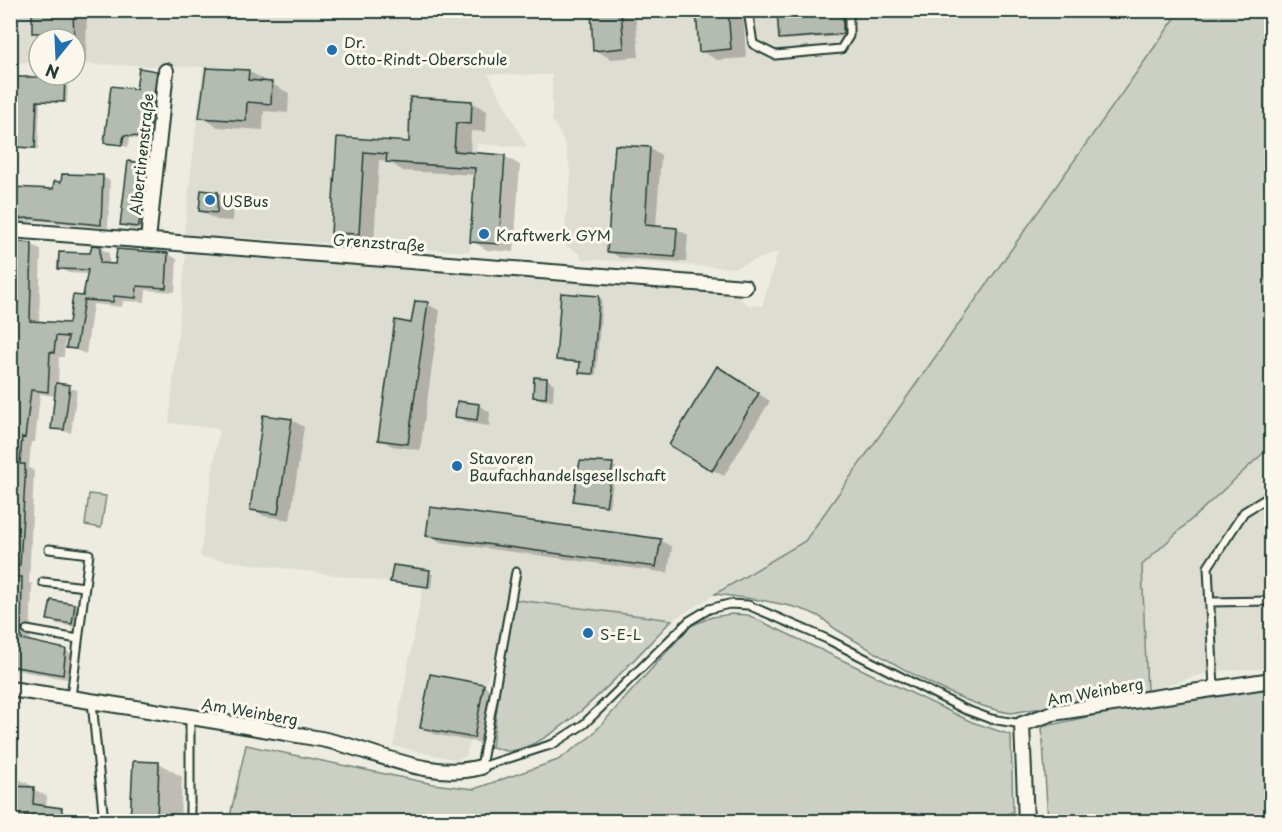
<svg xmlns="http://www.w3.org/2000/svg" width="1282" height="832" font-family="'Playpen Sans',sans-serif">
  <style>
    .built { fill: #ddddd2 }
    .green { fill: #cbcfc4; stroke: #75867c; stroke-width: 1.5 }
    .shadow { fill: #0003 }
    .building { fill: #b4bbb0; stroke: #1f3d34; stroke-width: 1.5 }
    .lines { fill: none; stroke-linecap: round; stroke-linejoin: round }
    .service-casing { stroke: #1f3d34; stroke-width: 11 }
    .minor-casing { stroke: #1f3d34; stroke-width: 18 }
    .service { stroke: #fbf7ec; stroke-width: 7 }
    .minor { stroke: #fbf7ec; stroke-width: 14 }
    .poi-dot { fill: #1f6fb2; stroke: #fbf7ec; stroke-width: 2 }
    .labels { text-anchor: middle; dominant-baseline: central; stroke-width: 6; stroke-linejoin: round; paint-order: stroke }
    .poi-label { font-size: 15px; fill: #1f3d34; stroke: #fbf7ec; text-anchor: start }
    .street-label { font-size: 15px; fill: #1f3d34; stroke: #fbf7ec }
  </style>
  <rect width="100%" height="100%" fill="#eeece1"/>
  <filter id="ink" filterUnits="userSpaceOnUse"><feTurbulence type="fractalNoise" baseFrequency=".0167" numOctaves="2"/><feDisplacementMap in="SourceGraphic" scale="12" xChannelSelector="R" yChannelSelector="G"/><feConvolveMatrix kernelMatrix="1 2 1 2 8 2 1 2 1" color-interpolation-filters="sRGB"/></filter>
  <g filter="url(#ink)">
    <path class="built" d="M11,10L1180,11L805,541L672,620L511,599L466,756L457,760L393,746L423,587L200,557L219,429L169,423L186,253L729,291L749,305L762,306L778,252L734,268L581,259L580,254L563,244L571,175L565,144L552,120V75L488,74L527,147L477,144L470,252L184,234L203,67L75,64V39H39V63L11,62Z
      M1271,445V668L1213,671L1147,691L1142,565Z"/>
    <path class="green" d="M1180,11H1271L1272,445L1142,565L1147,691L1011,713C957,705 885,658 837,630C829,625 823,617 814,614C791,603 741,597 715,594L805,541Z
      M89,494L106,496L101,528L85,525Z
      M511,599L672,620C635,657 562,745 510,751C505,752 497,748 492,747Z
      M732,614L748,615L972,722L1011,735L1013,812L987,822L229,821L246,745L433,784L474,789L558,760L591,736L690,626L712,617Z
      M1271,684V821H1048L1042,727L1214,688Z"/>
    <path class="shadow" d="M34,10H87L86,62H75V39H45L33,32Z
      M431,10H535V12L436,13Z
      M592,10H635L639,57L611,59L595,50Z
      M698,10H743L746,58L717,60L701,51Z
      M778,10H847L846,36L784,40L780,38Z
      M248,71L289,93L288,113L264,111L263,130L218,127L201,117Z
      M156,72L163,76L154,141L130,138L128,147L106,142L137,91Z
      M42,75H68L67,103L40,102L38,149L18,148L15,146Z
      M472,102L487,111L486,132L471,131L470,154L504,156L520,165L514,252L487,250L472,241L476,175L403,171L388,161L379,160L374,242L348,241L332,232L338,139L410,143Z
      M617,147L650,148L661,155L656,227L677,229L688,235L686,262L620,258L609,251Z
      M143,164L151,169L146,230L130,229L122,225Z
      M103,177L110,181L108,228L39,221L19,222L12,218L63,183Z
      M202,192L218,193L234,202L233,221L217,220L200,211Z
      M31,244L41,250L39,323L71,324L84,298L88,274L69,273L60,268L92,255L100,248L109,253V265L168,254L177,259L175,292L146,290L145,302L123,301L122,307L93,304L86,354L68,347L69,340H65L64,357H59L58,385L77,390L71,433L53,428L56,396L40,394L35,442H31L29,468L34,471L29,583L32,584L30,643L66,651L75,656L72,680L10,669V364Z
      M598,297L602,299L596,375L584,374L580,372L581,363L558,359Z
      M427,304L440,311L420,450L392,446L380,439Z
      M729,375L770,401L724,476L712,470Z
      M547,379L554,384L553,401L542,400L534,396Z
      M478,405L490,412L489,426L469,423L457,416Z
      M292,420L304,427L290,520L264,516L252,509Z
      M581,462L616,467L609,507L575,500Z
      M428,535L660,540L672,547L668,573L440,542Z
      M394,566L433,574L431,588L391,581Z
      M52,602L75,606L83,610L80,628L57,624L49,619Z
      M484,686L496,693L486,744L434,734L422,727Z
      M159,763L182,777L180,822H132Z
      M10,779H19L32,786V789L47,796L46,807L61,810L74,817V822H10Z"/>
    <path class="building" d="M32,10H73L74,39H56V33H32Z
      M591,10H621L624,48L593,51Z
      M696,10H728L731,49L699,52Z
      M777,10H843V34L779,39Z
      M139,68L157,71L148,138L124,135L122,145L104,143L111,86L136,89Z
      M206,68L249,70L248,80L272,82L271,104L247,102L246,121L199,118Z
      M41,75L65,77L64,102L37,101L35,148L13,147L17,77H41Z
      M410,97L472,101L471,124L456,123L454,151L505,155L499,244L470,242L475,168L386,162L387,154L364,152L359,234L331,233L337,137L409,142Z
      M615,145L650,147L645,225L677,228L675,257L607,252Z
      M128,161L143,163L139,201L142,212L138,227L120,225Z
      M62,174L103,175L101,225L31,218L11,219L12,187L53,189L54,181L61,182Z
      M201,190L218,192L217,213L199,211Z
      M10,241L32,243L30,321L69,323L73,295L83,296L88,270L58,269L59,252L90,253L92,245L100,246V263L115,264L117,249L168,253L166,288L137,286L136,298L114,296L113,302L84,300L76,349L66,348L68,337L56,336L54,353L50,352L48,392L31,390L25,438L22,437L20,464H25V480L20,565H10Z
      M561,293L599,296L593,374L579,373L580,362L556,360Z
      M415,301L428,302L408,444L378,440L395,320L411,323Z
      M717,366L759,393L712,471L669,445Z
      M534,377L547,378L546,398L533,397Z
      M56,383L70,385L64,430L51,429Z
      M457,401L479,404L477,420L455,417Z
      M263,415L292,419L278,514L250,510Z
      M580,461L613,463L606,506L573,501Z
      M430,507L661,539L656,567L426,536Z
      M393,565L430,570L428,587L390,582Z
      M10,577H22L21,639L66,649L63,675L10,666Z
      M51,600L75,604L72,624L47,620Z
      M430,674L484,684L474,738L420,728Z
      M133,761L159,762L157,822H130Z
      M10,786L34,787L33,804L62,808L61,822H45V817L10,814Z"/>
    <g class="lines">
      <defs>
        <path id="service" d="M748,10L753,44L775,55L841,49L849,36V10
          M49,549L89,554L71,697
          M516,572L481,767L553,744L584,724L689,621L709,609L729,604L748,605L827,639L964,709L991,719L1022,724
          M43,582L85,587
          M1210,602L1272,601
          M27,630L78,639
          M1214,688L1208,567L1244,512L1272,495
          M92,702L104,822
          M190,717V822"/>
        <path id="minor" d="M10,230L745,287
          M148,240L166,71
          M10,689C114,704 218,721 321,739C374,749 427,782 481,767
          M1026,822L1022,724L1053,713L1272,680"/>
      </defs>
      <use href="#service" class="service-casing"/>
      <use href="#minor" class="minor-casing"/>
      <use href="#service" class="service"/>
      <use href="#minor" class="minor"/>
    </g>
  </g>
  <g class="poi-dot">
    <circle cx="332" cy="50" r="6"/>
    <circle cx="210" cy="200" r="6"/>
    <circle cx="484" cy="234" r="6"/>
    <circle cx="457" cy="466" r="6"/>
    <circle cx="588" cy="633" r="6"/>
  </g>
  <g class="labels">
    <g class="poi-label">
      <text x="344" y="41">Dr.<tspan x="344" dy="17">Otto-Rindt-Oberschule</tspan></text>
      <text x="222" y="200">USBus</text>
      <text x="496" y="234">Kraftwerk GYM</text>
      <text x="469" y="457">Stavoren<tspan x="469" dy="17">Baufachhandelsgesellschaft</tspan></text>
      <text x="600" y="633">S-E-L</text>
    </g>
    <g class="street-label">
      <text transform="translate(141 154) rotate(-84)">Albertinenstraße</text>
      <text transform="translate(379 242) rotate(4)">Grenzstraße</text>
      <text transform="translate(1095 691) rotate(-10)">Am Weinberg</text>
      <text transform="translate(250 711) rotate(10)">Am Weinberg</text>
    </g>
  </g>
  <rect width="1282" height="832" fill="none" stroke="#fbf7ec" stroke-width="36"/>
  <rect x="18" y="18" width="1246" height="796" fill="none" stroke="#1f3d34" stroke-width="2" filter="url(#ink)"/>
  <g transform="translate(57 57) rotate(198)"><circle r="28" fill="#fbf7ec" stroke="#a3ada2" stroke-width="1.5"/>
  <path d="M0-4.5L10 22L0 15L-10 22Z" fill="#1f6fb2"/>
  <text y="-9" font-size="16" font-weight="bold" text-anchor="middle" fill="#1f3d34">N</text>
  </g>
</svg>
